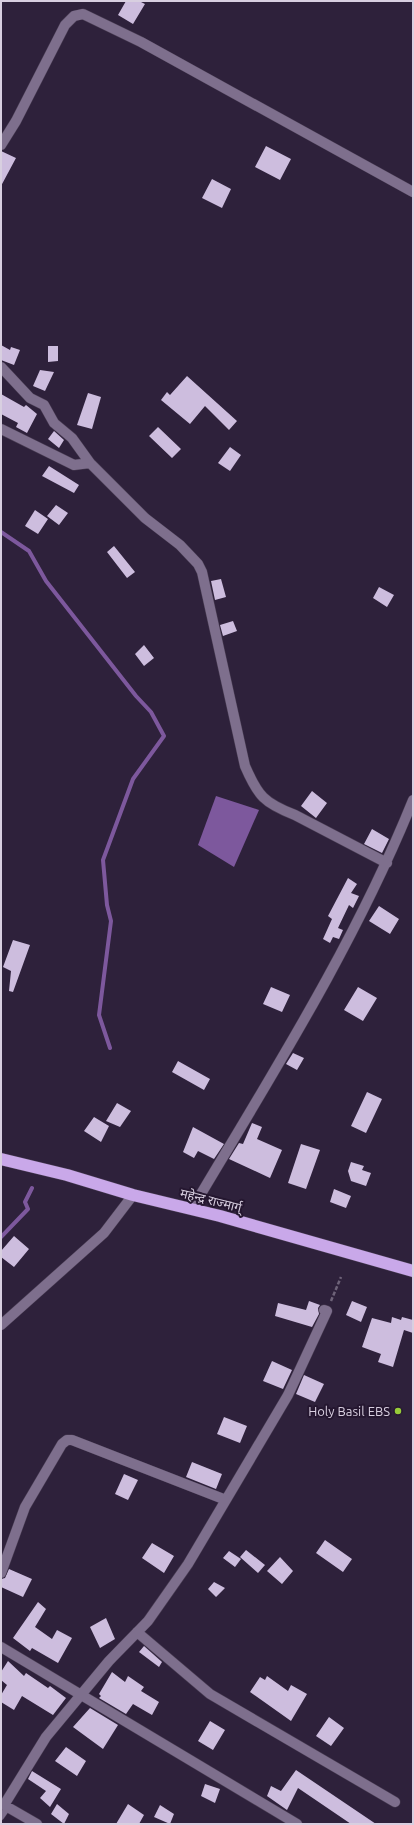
<svg xmlns="http://www.w3.org/2000/svg" width="414" height="1825" font-family="Ubuntu,'Noto Sans Devanagari',sans-serif">
  <style>
    .water { fill: #7d589d }
    .lines { fill: none; stroke-linecap: round; stroke-linejoin: round }
    .stream { stroke: #7d589d; stroke-width: 4 }
    .building { fill: #cdbdde }
    .lane-casing { stroke: #493d53; stroke-width: 7 }
    .street-casing { stroke: #493d53; stroke-width: 11 }
    .highway-casing { stroke: #493d53; stroke-width: 13 }
    .path { stroke: #6e6379; stroke-width: 2.5; stroke-dasharray: 4 2; stroke-linecap: butt }
    .lane { stroke: #7e6f8d; stroke-width: 6 }
    .street { stroke: #7e6f8d; stroke-width: 10 }
    .highway { stroke: #c9a8e9; stroke-width: 12 }
    .poi-dot { fill: #97cc39; stroke: #251730; stroke-width: 1.5 }
    .labels { text-anchor: middle; dominant-baseline: central; stroke-width: 4; stroke-linejoin: round; paint-order: stroke }
    .street-label { font-size: 13px; fill: #d8cfe0; stroke: #251730 }
    .poi-label { font-size: 13px; fill: #d8cfe0; stroke: #251730; text-anchor: end }
  </style>
  <rect width="100%" height="100%" fill="#2e213b"/>
  <path class="water" d="M216,796L259,810L234,867L198,845Z"/>
  <g class="lines">
    <path class="stream" d="M1,532L29,551L46,581L136,696L151,712L164,736L133,779L103,860L107,905L111,921L99,1015L110,1048
      M1,1237L28,1209L25,1202L32,1188"/>
  </g>
  <path class="building" d="M126,1H139L145,4L133,24L118,15Z
    M266,146L291,159L280,180L255,167Z
    M1,151L16,158L1,186Z
    M212,179L231,189L222,208L202,198Z
    M1,345L10,350L11,347L20,350L14,365L1,360Z
    M48,346H58V361L48,362Z
    M40,370L54,372L45,391L33,386Z
    M187,376L237,421L229,430L205,406L190,424L161,400L167,392L170,395Z
    M88,393L101,397L92,429L77,425Z
    M1,394L24,407L26,405L37,414L27,433L16,427L18,423L1,414Z
    M158,427L181,449L172,458L149,436Z
    M54,431L64,440L59,448L48,439Z
    M230,447L241,455L230,471L218,463Z
    M49,466L79,485L74,493L42,476Z
    M56,505L68,513L59,525L47,516Z
    M35,510L48,519L38,534L25,526Z
    M114,546L135,572L127,578L107,552Z
    M221,579L226,597L215,600L211,581Z
    M379,587L394,595L387,607L373,598Z
    M233,621L237,631L223,636L220,625Z
    M144,645L154,658L144,666L135,654Z
    M312,791L327,803L316,818L301,806Z
    M372,829L389,839L382,853L364,844Z
    M348,878L357,884L351,893L359,896L353,908L349,905L338,928L343,930L339,939L333,937L330,943L323,939L332,919L328,916Z
    M379,906L399,919L390,934L369,921Z
    M13,940L30,945L13,992L9,991L11,971L3,967Z
    M271,987L290,995L282,1012L263,1004Z
    M358,987L377,998L363,1021L344,1010Z
    M293,1053L304,1058L297,1070L286,1064Z
    M178,1061L210,1079L204,1090L172,1072Z
    M367,1092L382,1099L366,1133L351,1126Z
    M117,1103L131,1111L120,1127L106,1121Z
    M94,1117L109,1126L101,1142L84,1131Z
    M252,1123L262,1127L257,1139L282,1150L270,1178L229,1159L239,1143L243,1144Z
    M193,1127L224,1144L214,1159L198,1151L194,1158L183,1152Z
    M301,1144L320,1150L306,1189L288,1183Z
    M351,1162L364,1166L362,1170L371,1173L366,1186L351,1181L348,1171Z
    M334,1189L351,1196L346,1208L330,1202Z
    M14,1236L29,1249L14,1267L1,1257V1251Z
    M309,1301L320,1305L318,1308L319,1314L312,1327L275,1316L278,1303L306,1310Z
    M352,1301L367,1307L361,1322L346,1315Z
    M392,1317L401,1320L402,1317L413,1320V1333L404,1330L393,1367L378,1362L381,1354L362,1347L372,1318L391,1323Z
    M272,1361L292,1370L283,1389L263,1381Z
    M304,1375L324,1384L315,1402L296,1394Z
    M224,1417L247,1426L240,1443L217,1434Z
    M192,1462L222,1474L216,1489L186,1477Z
    M124,1474L138,1480L128,1500L115,1494Z
    M325,1540L352,1559L343,1572L316,1553Z
    M152,1543L174,1556L164,1573L142,1558Z
    M246,1550L265,1565L258,1573L240,1557Z
    M229,1551L241,1559L235,1567L223,1558Z
    M280,1557L293,1571L282,1584L267,1571Z
    M9,1569L32,1579L23,1597L1,1587V1579L5,1578Z
    M214,1582L225,1588L216,1597L208,1589Z
    M38,1602L46,1609L35,1627L52,1639L57,1630L72,1638L58,1663L32,1648L30,1651L13,1638Z
    M106,1618L115,1639L100,1648L90,1627Z
    M144,1646L162,1662L159,1667L139,1652Z
    M8,1661L24,1676L26,1673L48,1688L50,1686L66,1698L53,1715L22,1696L14,1710L1,1702V1695L7,1685L1,1680V1672Z
    M112,1672L125,1682L128,1676L144,1687L141,1691L159,1702L152,1715L133,1704L126,1714L99,1698L101,1696L99,1694Z
    M267,1676L288,1691L291,1685L307,1694L291,1721L250,1692L260,1677L265,1680Z
    M90,1708L118,1725L103,1749L73,1727Z
    M329,1717L344,1728L331,1746L316,1736Z
    M210,1721L225,1730L213,1750L198,1741Z
    M66,1747L86,1761L77,1776L55,1761Z
    M296,1770L376,1824H351L298,1788L287,1810L267,1796L271,1786L281,1791Z
    M32,1771L61,1789L50,1807L40,1798L46,1791L28,1779Z
    M205,1784L220,1789L215,1803L201,1796Z
    M57,1804L69,1814L64,1824L51,1814Z
    M128,1804L144,1815L139,1824H116Z
    M160,1805L174,1814L170,1824L154,1817Z"/>
  <g class="lines">
    <defs>
      <path id="lane" d="M1,1817L8,1807"/>
      <path id="street" d="M1,145L16,121L65,25L74,16L83,14L141,42L413,192
        M1,367L30,398L44,405L54,423L72,438L90,463L145,518L180,545L198,564L202,572L245,766C258,796 264,803 295,815L387,863
        M1,429L74,465L90,463
        M192,1209C271,1076 355,944 413,800
        M1,1325L104,1233L133,1195
        M1,1573L25,1507L62,1444L67,1440H72L226,1500
        M137,1632L210,1694L395,1802
        M1,1647L297,1824
        M37,1824L4,1805L46,1737L109,1661L148,1621L188,1564L288,1395L327,1311L324,1310"/>
      <path id="highway" d="M1,1159L67,1175L133,1195L220,1216L413,1271"/>
    </defs>
    <use href="#lane" class="lane-casing"/>
    <use href="#street" class="street-casing"/>
    <use href="#highway" class="highway-casing"/>
    <path class="path" d="M331,1301L341,1277"/>
    <use href="#lane" class="lane"/>
    <use href="#street" class="street"/>
    <use href="#highway" class="highway"/>
  </g>
  <circle class="poi-dot" cx="398" cy="1411" r="4"/>
  <g class="labels">
    <g class="street-label">
      <text transform="translate(211 1200) rotate(14)">महेन्द्र राज्मार्ग्</text>
    </g>
    <g class="poi-label">
      <text x="390" y="1411">Holy Basil EBS</text>
    </g>
  </g>
  <rect width="414" height="1825" fill="none" stroke="#d8cfe0" stroke-width="4"/>
</svg>
